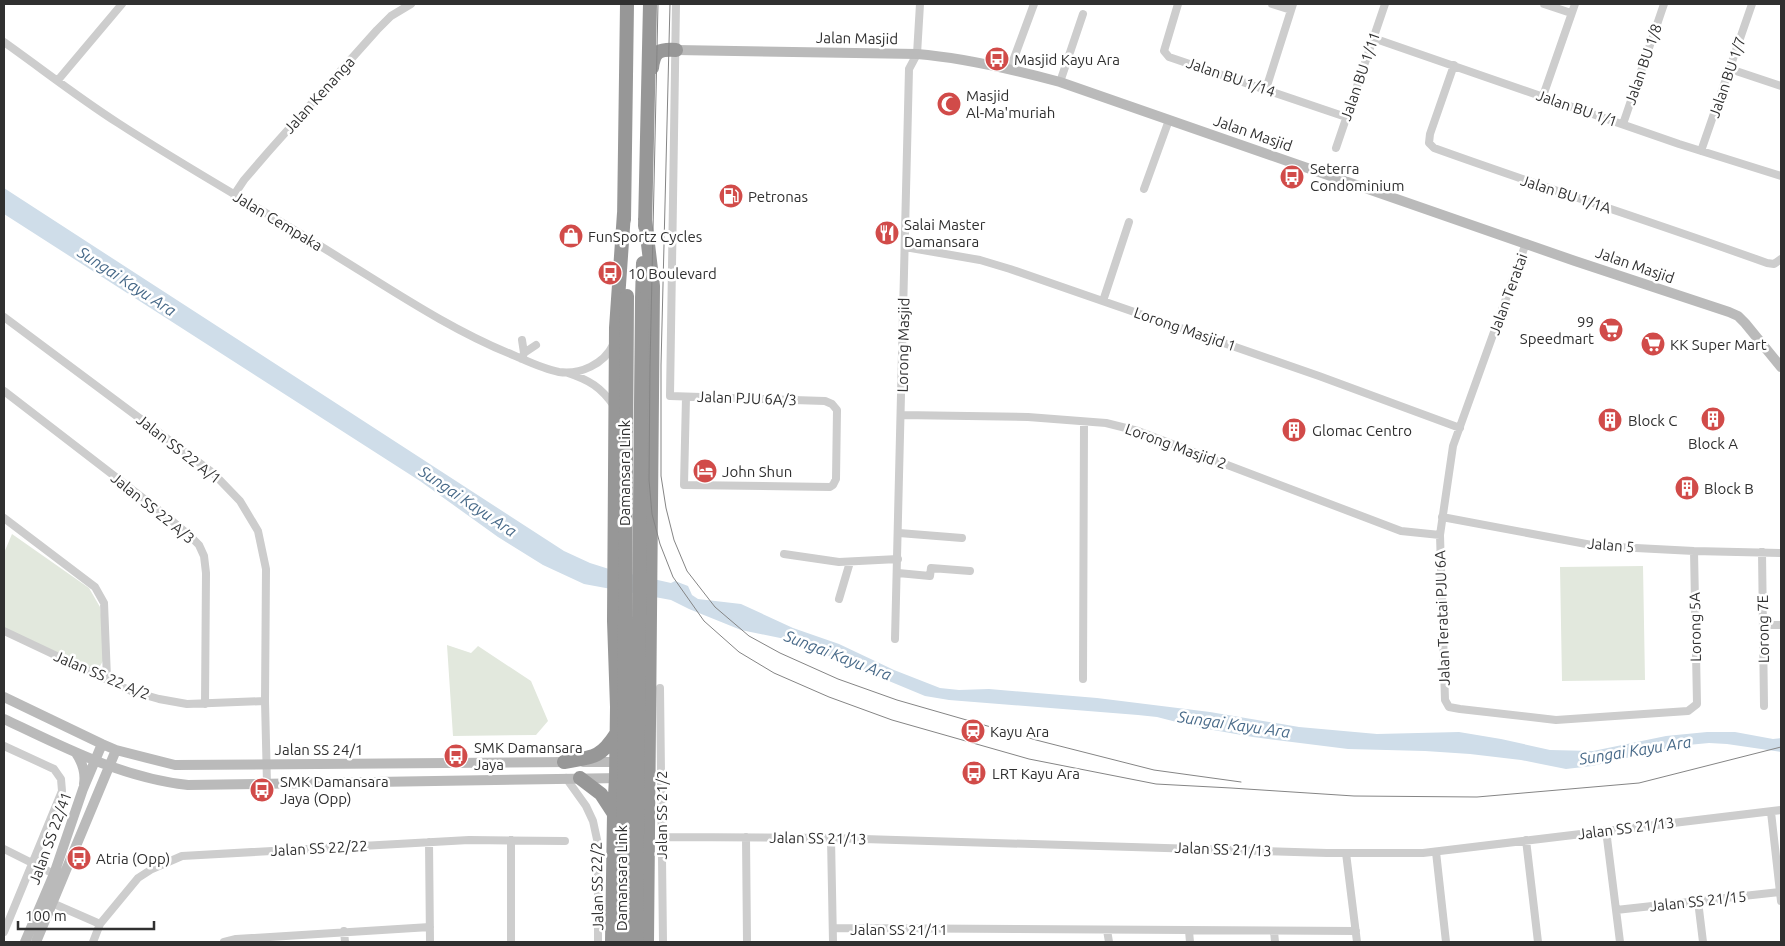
<svg xmlns="http://www.w3.org/2000/svg" width="1785" height="946" font-family="Ubuntu,sans-serif">
  <style>
    .green { fill: #e2e8dd }
    .water { fill: #cfdde9 }
    .lines { fill: none; stroke-linecap: round; stroke-linejoin: round }
    .street { stroke: #cdcdcd; stroke-width: 8 }
    .secondary { stroke: #bababa; stroke-width: 10 }
    .highway { stroke: #979797; stroke-width: 14 }
    .tram { stroke: #858585; stroke-width: 1 }
    .highway-bridge { stroke: #979797; stroke-width: 14 }
    .labels { text-anchor: middle; dominant-baseline: central; stroke-width: 5; stroke-linejoin: round; paint-order: stroke }
    .street-label { font-size: 15px; fill: #303030; stroke: #fff }
    .poi-label { font-size: 15px; fill: #303030; stroke: #fff; text-anchor: start }
    .water-label { font-size: 16px; font-style: italic; fill: #486a89; stroke: #fff }
  </style>
  <rect width="100%" height="100%" fill="#fff"/>
  <path class="green" d="M12,534L89,588L100,607L106,656L100,666L91,671L4,629V553Z
    M1643,566L1645,680L1562,681L1560,567Z
    M447,645L471,653L478,646L531,681L548,721L536,735L453,736Z"/>
  <path class="water" d="M4,188L564,551L590,563L609,569L671,583L675,581L688,586L692,595L698,599L741,604L793,628L839,644L894,670L940,688L959,690L989,689L1097,698L1210,712L1299,727L1377,734L1459,732L1501,739L1550,750L1593,751L1666,736L1707,732H1735L1773,739L1781,738V752L1727,744L1709,743L1677,746L1592,766L1566,769L1521,760L1470,754L1425,751L1348,749L1253,737L1196,727L1157,717L1138,715L949,700L925,696L790,640L741,630L689,609L671,600L584,584L543,565L498,537L420,481L4,214Z"/>
  <g class="lines">
    <path class="street" d="M676,4L670,396C722,398 773,399 825,401L832,404L837,410L836,479L833,485L830,487L684,485L686,397
      M1178,4L1164,51L1169,57L1346,117
      M1272,4L1291,10
      M1544,4L1571,13
      M1373,38L1679,144L1781,176
      M4,42C42,69 79,98 118,123C190,170 265,211 338,257C395,292 451,330 513,355C527,361 543,369 559,372C580,375 604,364 613,345
      M1454,65L1430,134L1429,143L1434,148C1545,188 1656,223 1767,263L1774,264L1781,259
      M1010,69L1034,4
      M1730,69L1781,86
      M58,80L122,4
      M1060,82L1083,14
      M1266,89L1293,4
      M1543,96L1575,4
      M1623,124L1664,4
      M1336,148L1385,4
      M1701,151L1752,4
      M1144,189L1169,120
      M234,195L244,180L269,151L377,30L391,16L411,4
      M1526,243L1453,446L1440,535L1445,700L1449,707L1460,709L1556,720L1688,711L1697,704L1694,551
      M905,247L980,260L1010,269L1319,376L1460,428
      M1103,301L1129,222
      M4,317L213,473L240,501L258,531L266,569L265,701L267,784
      M524,353L536,345
      M522,359L524,353L522,340
      M568,373C589,380 601,387 614,406
      M4,391L165,515L189,535L199,545L204,556L206,573L205,704
      M901,415L1028,417L1106,423L1138,431L1401,531L1440,535
      M1442,517L1597,546L1694,551L1781,553
      M4,518L95,587L104,603L107,678
      M899,533L962,538
      M1762,552L1764,706
      M784,554L839,562L898,559
      M898,573L930,576L931,568L970,571
      M839,599L850,562
      M1763,625H1781
      M4,631L131,691L159,699L187,704L265,701
      M895,639L909,69L917,54L920,4
      M1083,679L1084,422
      M660,688L663,942
      M4,746L54,769L61,779L62,791L4,932
      M566,778L586,806L593,821L598,844V942
      M1771,812L1781,901
      M1606,830L1620,942
      M661,837L831,838L1327,853H1423L1781,810
      M746,837L747,942
      M831,838L833,942
      M511,840V942
      M1526,840L1538,942
      M429,842L430,942
      M4,849L54,874
      M1436,852L1446,942
      M1346,853L1357,942
      M1698,901L1703,942
      M52,903L100,924
      M1616,910L1780,892
      M833,928L1356,931
      M1107,930L1109,942
      M344,931L345,942
      M1189,931L1190,942
      M1274,931L1275,942
      M93,942L100,924L138,878L152,869L182,856L469,840L565,841
      M224,942L236,939L430,927"/>
    <path class="secondary" d="M676,50L917,54C965,58 1012,69 1060,82L1575,261L1729,312L1738,316L1745,323L1781,367
      M4,697L102,744L116,750L175,765L569,762
      M4,719C63,747 122,778 188,785L622,778
      M76,753C82,762 86,772 84,784
      M583,762H621
      M25,942L54,874L83,789L102,744
      M36,942L116,750"/>
    <path class="highway" d="M652,68C654,51 659,49 676,50
      M645,219L653,286L647,942
      M624,220L627,4
      M645,226L650,4
      M642,299L643,263
      M564,762C592,757 600,759 616,734
      M580,778L601,794L614,814
      M612,942L614,814L616,778L617,707L614,621L616,328L624,213"/>
    <path class="tram" d="M658,4L650,366L649,480L652,514L660,544L673,577L704,621L739,652L774,673L829,697L892,720L1029,759L1156,784L1231,788L1354,796L1477,797L1639,783L1781,747
      M670,4L661,365V476L666,508L674,540L687,571L715,607L749,636L780,653L838,679L897,700L1036,740L1154,770L1241,782"/>
    <path class="highway-bridge" d="M623,942L627,296
      M636,942L642,299"/>
  </g>
  <defs>
    <symbol id="bus-disc" viewBox="-11 -11 22 22"><circle r="9.5" fill="#d14b49" stroke="#fff"/><path d="M-5-6H5V4H4V6H2V4H-2V6H-4V4H-5ZM-3.5-4V0h7V-4ZM-3.5 1.2v1.5H-2V1.2ZM2 1.2v1.5H3.5V1.2Z" fill="#fff"/></symbol>
    <symbol id="mosque-disc" viewBox="-11 -11 22 22"><circle r="9.5" fill="#d14b49" stroke="#fff"/><path d="M3.5-4.9A6 6 0 1 0 3.5 4.9A5 5 0 1 1 3.5-4.9Z" fill="#fff"/></symbol>
    <symbol id="fuel-disc" viewBox="-11 -11 22 22"><circle r="9.5" fill="#d14b49" stroke="#fff"/><path d="M-5.5-6h7V0h2V4h1.3V-2.5L3-4.5l.8-.8L6-3V5H2.5V1h-1V6h-7ZM-4.2-4.7v3.2H.2V-4.7Z" fill="#fff"/></symbol>
    <symbol id="restaurant-disc" viewBox="-11 -11 22 22"><circle r="9.5" fill="#d14b49" stroke="#fff"/><path d="M-5-6h1v4h1v-4h1v4h1v-4h1v5L-1.5 .5V6h-2V.5L-5-1ZM5-6V6H3V1.5H1.5Q1.5-4 5-6Z" fill="#fff"/></symbol>
    <symbol id="shop-disc" viewBox="-11 -11 22 22"><circle r="9.5" fill="#d14b49" stroke="#fff"/><path d="M-5-2.5h2.3a2.7 3.5 0 0 1 5.4 0H5L5.5 6h-11ZM-1.5-2.5h3a1.5 2.3 0 0 0-3 0Z" fill="#fff"/></symbol>
    <symbol id="supermarket-disc" viewBox="-11 -11 22 22"><circle r="9.5" fill="#d14b49" stroke="#fff"/><path d="M-6-5.5h2.5l.6 2H6L4.5 2H-2.5L-4.4-4H-6ZM-1.5 3.2a1.3 1.3 0 1 0 .1 0ZM3 3.2a1.3 1.3 0 1 0 .1 0Z" fill="#fff"/></symbol>
    <symbol id="building-disc" viewBox="-11 -11 22 22"><circle r="9.5" fill="#d14b49" stroke="#fff"/><path d="M-4-6H4V6H1V3H-1V6H-4ZM-2.5-4.3h1.7v1.8h-1.7ZM.8-4.3h1.7v1.8H.8ZM-2.5-1h1.7V.8h-1.7ZM.8-1h1.7V.8H.8Z" fill="#fff"/></symbol>
    <symbol id="hotel-disc" viewBox="-11 -11 22 22"><circle r="9.5" fill="#d14b49" stroke="#fff"/><path d="M-6-4.5h1.5V1H6V5H4.5V3h-9V5H-6ZM-4 0a1.8 1.8 0 1 1 3.6 0ZM.5 0V-2.5h3Q6-2.5 6 0Z" fill="#fff"/></symbol>
    <symbol id="station-disc" viewBox="-11 -11 22 22"><circle r="9.5" fill="#d14b49" stroke="#fff"/><path d="M-3-6H3Q5-6 5-4V2Q5 4 3 4L4.5 6H3L1.5 4h-3L-3 6H-4.5L-3 4Q-5 4-5 2V-4Q-5-6-3-6ZM-3.5-4v3h7v-3ZM-3.5 1v1.5H-2V1ZM2 1v1.5H3.5V1Z" fill="#fff"/></symbol>
  </defs>
  <g fill-rule="evenodd">
    <use href="#bus-disc" x="983" y="45" width="28" height="28"/>
    <use href="#mosque-disc" x="935" y="90" width="28" height="28"/>
    <use href="#bus-disc" x="1278" y="163" width="28" height="28"/>
    <use href="#fuel-disc" x="717" y="182" width="28" height="28"/>
    <use href="#restaurant-disc" x="873" y="219" width="28" height="28"/>
    <use href="#shop-disc" x="557" y="222" width="28" height="28"/>
    <use href="#bus-disc" x="596" y="259" width="28" height="28"/>
    <use href="#supermarket-disc" x="1597" y="316" width="28" height="28"/>
    <use href="#supermarket-disc" x="1639" y="330" width="28" height="28"/>
    <use href="#building-disc" x="1699" y="405" width="28" height="28"/>
    <use href="#building-disc" x="1596" y="406" width="28" height="28"/>
    <use href="#building-disc" x="1280" y="416" width="28" height="28"/>
    <use href="#hotel-disc" x="691" y="457" width="28" height="28"/>
    <use href="#building-disc" x="1673" y="474" width="28" height="28"/>
    <use href="#station-disc" x="959" y="717" width="28" height="28"/>
    <use href="#bus-disc" x="442" y="742" width="28" height="28"/>
    <use href="#bus-disc" x="960" y="759" width="28" height="28"/>
    <use href="#bus-disc" x="248" y="776" width="28" height="28"/>
    <use href="#bus-disc" x="65" y="844" width="28" height="28"/>
  </g>
  <g class="labels">
    <g class="street-label">
      <text transform="translate(857 38) rotate(1)">Jalan Masjid</text>
      <text transform="translate(1643 64) rotate(-71)">Jalan BU 1/8</text>
      <text transform="translate(1360 76) rotate(-71)">Jalan BU 1/11</text>
      <text transform="translate(1231 77) rotate(19)">Jalan BU 1/14</text>
      <text transform="translate(1727 77) rotate(-71)">Jalan BU 1/7</text>
      <text transform="translate(319 95) rotate(-48)">Jalan Kenanga</text>
      <text transform="translate(1577 108) rotate(19)">Jalan BU 1/1</text>
      <text transform="translate(1253 133) rotate(19)">Jalan Masjid</text>
      <text transform="translate(1566 194) rotate(18)">Jalan BU 1/1A</text>
      <text transform="translate(278 221) rotate(31)">Jalan Cempaka</text>
      <text transform="translate(1635 265) rotate(19)">Jalan Masjid</text>
      <text transform="translate(1508 294) rotate(-70)">Jalan Teratai</text>
      <text transform="translate(1185 329) rotate(19)">Lorong Masjid 1</text>
      <text transform="translate(903 345) rotate(-89)">Lorong Masjid</text>
      <text transform="translate(747 398) rotate(2)">Jalan PJU 6A/3</text>
      <text transform="translate(1176 446) rotate(20)">Lorong Masjid 2</text>
      <text transform="translate(179 449) rotate(38)">Jalan SS 22 A/1</text>
      <text transform="translate(624 473) rotate(-90)">Damansara Link</text>
      <text transform="translate(153 508) rotate(39)">Jalan SS 22 A/3</text>
      <text transform="translate(1611 545) rotate(5)">Jalan 5</text>
      <text transform="translate(1442 618) rotate(-92)">Jalan Teratai PJU 6A</text>
      <text transform="translate(1695 627) rotate(-91)">Lorong 5A</text>
      <text transform="translate(1763 629) rotate(-91)">Lorong 7E</text>
      <text transform="translate(102 675) rotate(23)">Jalan SS 22 A/2</text>
      <text x="319" y="749">Jalan SS 24/1</text>
      <text transform="translate(661 815) rotate(-90)">Jalan SS 21/2</text>
      <text transform="translate(1626 828) rotate(-7)">Jalan SS 21/13</text>
      <text transform="translate(50 838) rotate(-70)">Jalan SS 22/41</text>
      <text transform="translate(818 838) rotate(1)">Jalan SS 21/13</text>
      <text transform="translate(319 848) rotate(-3)">Jalan SS 22/22</text>
      <text transform="translate(1223 849) rotate(2)">Jalan SS 21/13</text>
      <text transform="translate(621 878) rotate(-90)">Damansara Link</text>
      <text transform="translate(597 886) rotate(-91)">Jalan SS 22/2</text>
      <text transform="translate(1698 901) rotate(-6)">Jalan SS 21/15</text>
      <text x="899" y="929">Jalan SS 21/11</text>
    </g>
    <g class="poi-label">
      <text x="1014" y="59">Masjid Kayu Ara</text>
      <text x="966" y="95">Masjid<tspan x="966" dy="17">Al-Ma'muriah</tspan></text>
      <text x="1310" y="168">Seterra<tspan x="1310" dy="17">Condominium</tspan></text>
      <text x="748" y="196">Petronas</text>
      <text x="904" y="224">Salai Master<tspan x="904" dy="17">Damansara</tspan></text>
      <text x="588" y="236">FunSportz Cycles</text>
      <text x="628" y="273">10 Boulevard</text>
      <text x="1594" y="321" text-anchor="end">99<tspan x="1594" dy="17">Speedmart</tspan></text>
      <text x="1670" y="344">KK Super Mart</text>
      <text x="1628" y="420">Block C</text>
      <text x="1312" y="430">Glomac Centro</text>
      <text x="1713" y="443" text-anchor="middle">Block A</text>
      <text x="722" y="471">John Shun</text>
      <text x="1704" y="488">Block B</text>
      <text x="990" y="731">Kayu Ara</text>
      <text x="474" y="747">SMK Damansara<tspan x="474" dy="17">Jaya</tspan></text>
      <text x="992" y="773">LRT Kayu Ara</text>
      <text x="280" y="781">SMK Damansara<tspan x="280" dy="17">Jaya (Opp)</tspan></text>
      <text x="96" y="858">Atria (Opp)</text>
    </g>
    <g class="water-label">
      <text transform="translate(127 281) rotate(33)">Sungai Kayu Ara</text>
      <text transform="translate(468 501) rotate(34)">Sungai Kayu Ara</text>
      <text transform="translate(838 655) rotate(21)">Sungai Kayu Ara</text>
      <text transform="translate(1234 724) rotate(8)">Sungai Kayu Ara</text>
      <text transform="translate(1635 750) rotate(-9)">Sungai Kayu Ara</text>
    </g>
  </g>
  <rect width="1785" height="946" fill="none" stroke="#303030" stroke-width="10"/>
  <path d="M18 921v8h136v-8" fill="none" stroke="#303030" stroke-width="2.5"/>
  <text x="25" y="921" font-size="15" fill="#303030" stroke="#ffffff" stroke-width="4" paint-order="stroke">100 m</text>
</svg>
